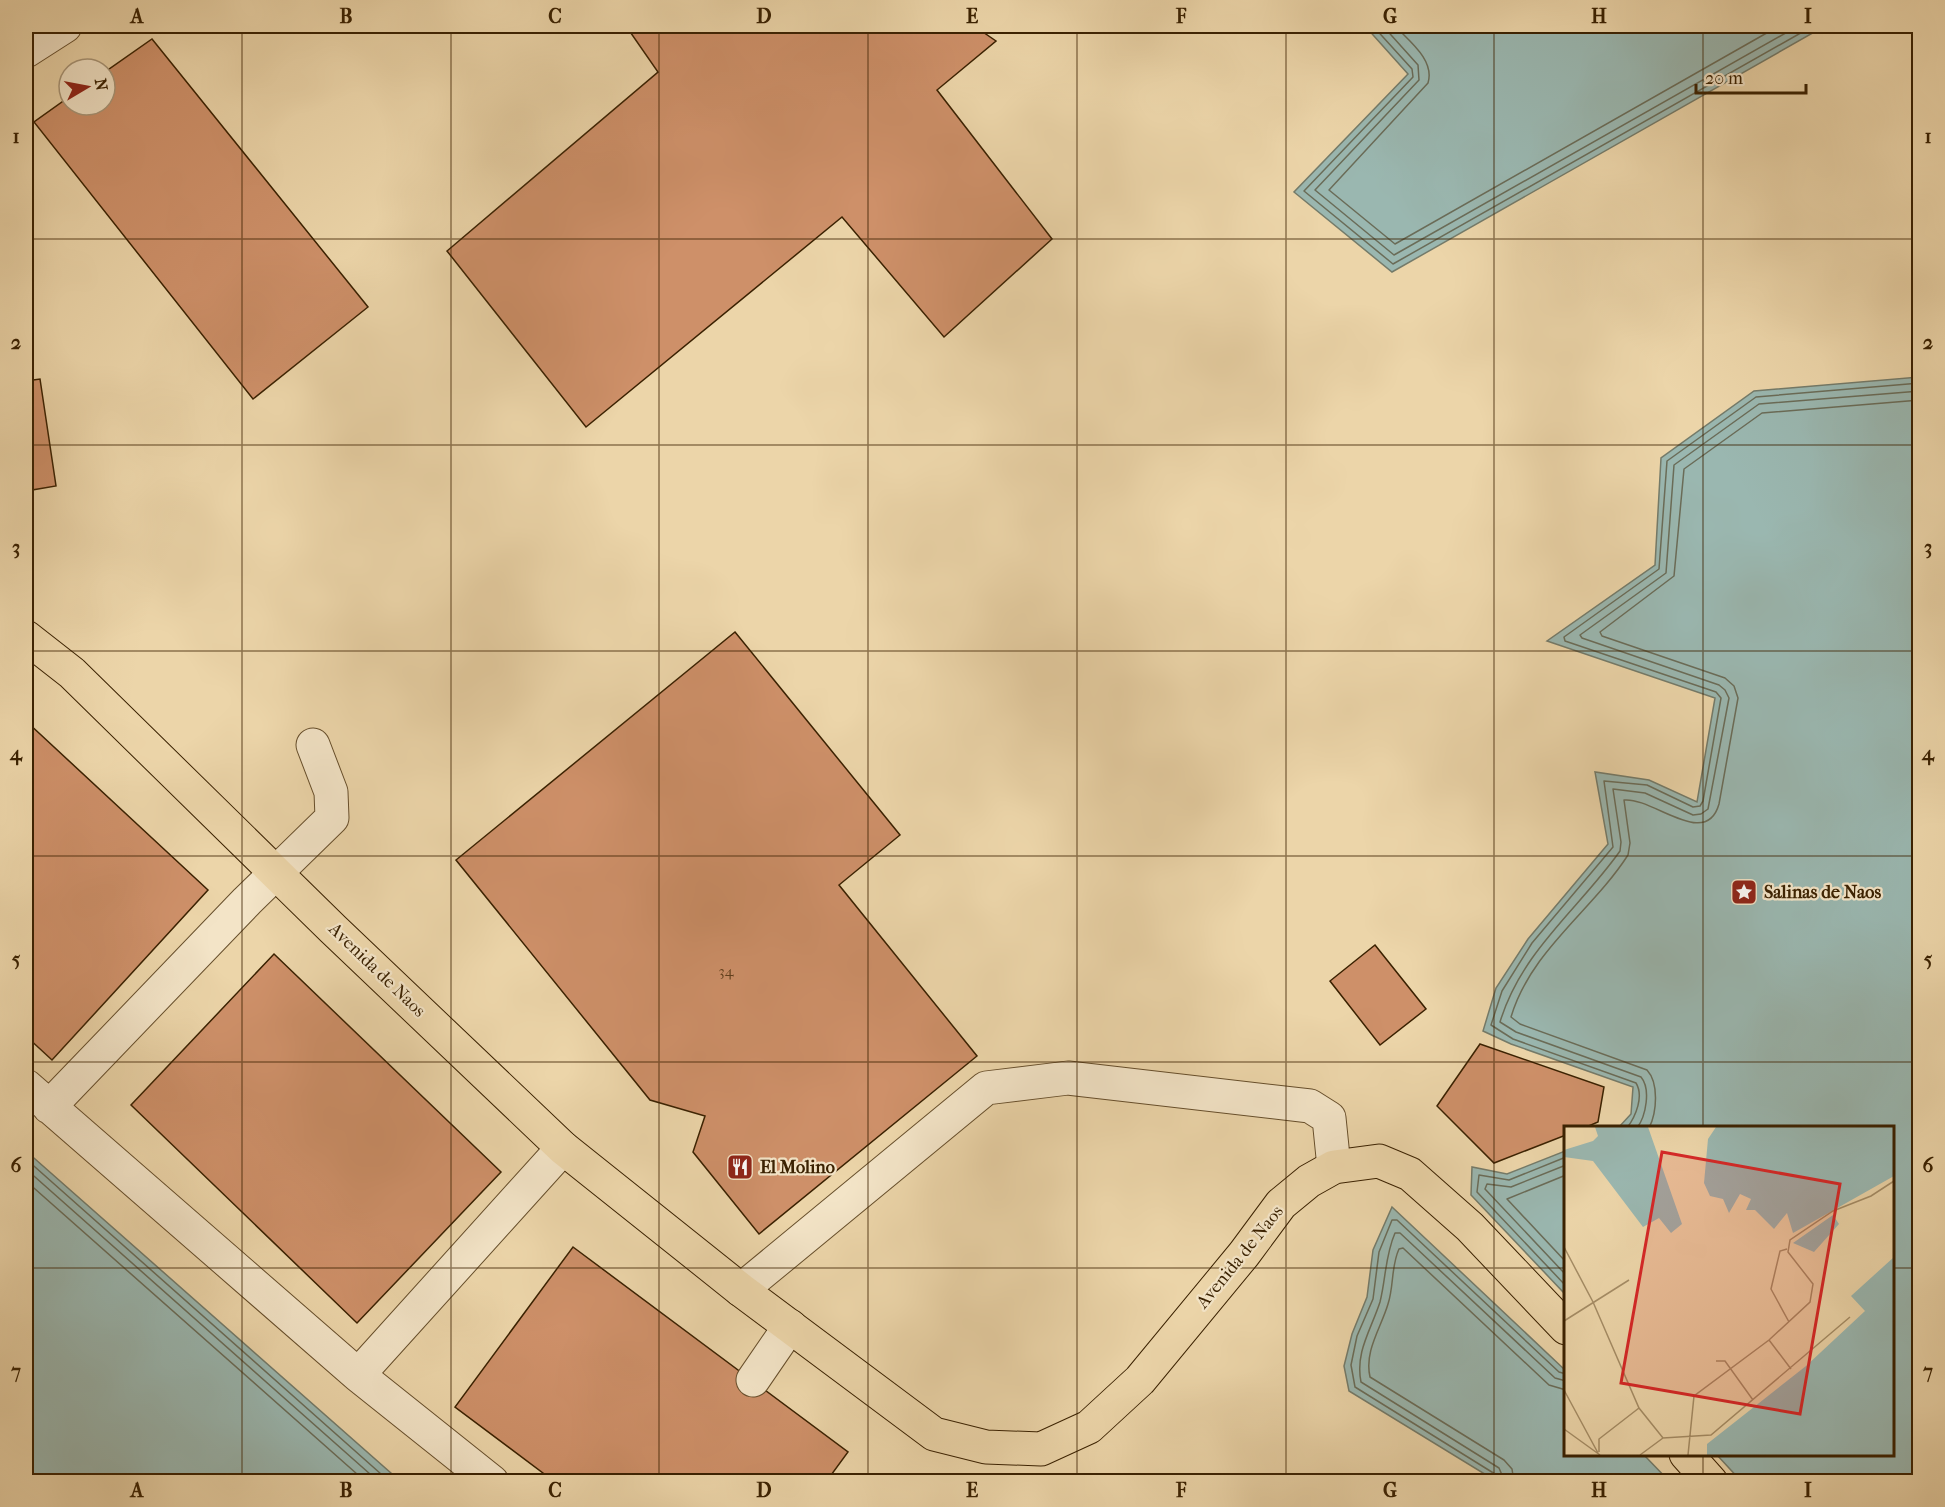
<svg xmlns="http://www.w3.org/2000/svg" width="1945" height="1507" font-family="'IM FELL French Canon',serif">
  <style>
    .water { fill: #9ab7b0; stroke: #747b6a; stroke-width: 1.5 }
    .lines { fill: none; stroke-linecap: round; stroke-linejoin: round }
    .shore { stroke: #6a6c58; stroke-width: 1.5 }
    .building { fill: #ce9069; stroke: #3a2101; stroke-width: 1.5 }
    .minor-casing { stroke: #664e2b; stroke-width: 35 }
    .major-casing { stroke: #3a2101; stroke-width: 35 }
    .minor { stroke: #f3e4c7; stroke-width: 33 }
    .major { stroke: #ecd5a9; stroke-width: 33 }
    .grid { fill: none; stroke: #3a2101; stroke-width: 1.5; stroke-opacity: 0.55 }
    .labels { text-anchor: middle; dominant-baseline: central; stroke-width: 4.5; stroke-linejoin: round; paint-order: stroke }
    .number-label { font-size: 15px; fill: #5f3d1b }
    .poi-label { font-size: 18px; font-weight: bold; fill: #3a2101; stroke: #f3e4c7; text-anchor: start }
    .street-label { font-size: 18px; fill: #3a2101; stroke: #f3e4c7 }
    .inset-road { fill: none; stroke: #a58d66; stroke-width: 1.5 }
    .view { fill: #d62828; fill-opacity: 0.15; stroke: #d62828; stroke-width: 3 }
    .inset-edge { fill: none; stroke: #3a2101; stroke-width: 3 }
    .neatline { fill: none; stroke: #3a2101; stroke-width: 2 }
    .grid-label { font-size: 20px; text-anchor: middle; font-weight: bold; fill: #3a2101 }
  </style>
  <rect width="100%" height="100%" fill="#ecd5a9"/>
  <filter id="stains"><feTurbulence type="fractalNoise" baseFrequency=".00333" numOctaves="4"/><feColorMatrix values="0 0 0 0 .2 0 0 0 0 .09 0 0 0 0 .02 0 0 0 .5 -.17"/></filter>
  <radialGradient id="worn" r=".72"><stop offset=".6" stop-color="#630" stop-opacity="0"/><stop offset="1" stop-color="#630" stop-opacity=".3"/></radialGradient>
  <path class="water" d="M1365,26H1825L1392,272L1294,192L1408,74Z
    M1919,377V1481H1741L1717,1455L1892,1454V1128L1619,1127L1631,1114L1633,1087L1511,1044L1483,1031L1496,988L1528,939L1608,844L1595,772L1649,780L1697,802L1715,698L1547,641L1655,565L1661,458L1754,391Z
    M26,1151L400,1481H26Z
    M1565,1151V1294L1471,1195L1472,1167L1507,1174Z
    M1392,1207L1565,1370L1566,1454L1644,1455L1669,1481H1496L1349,1391L1344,1366L1352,1334L1367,1297L1373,1250Z"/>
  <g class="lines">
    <path class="shore" d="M1373,26L1412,69L1413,77L1304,191L1393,264L1813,26
      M1383,26L1418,65L1419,80L1315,190L1394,255L1798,26
      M1395,26C1409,41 1435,60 1428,83L1329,190L1395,244L1779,26
      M1627,1128C1636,1116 1644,1096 1636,1083L1513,1039L1491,1025L1502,991L1532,943L1613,847L1604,781L1647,785L1693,807L1700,806L1703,801L1721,698L1716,692L1565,641L1564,637L1659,569L1667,461L1756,397L1920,383
      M1637,1128C1646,1116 1651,1089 1641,1077L1516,1032L1500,1022C1522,950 1579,909 1620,851L1621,842L1613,789L1645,793L1693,815L1701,814L1708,809L1729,698L1725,690L1719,685L1582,638L1580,635L1666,573L1674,465L1759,404L1920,391
      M1649,1128C1657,1112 1659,1083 1647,1070L1520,1024L1511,1017C1531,950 1592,911 1628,855L1630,843L1624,800C1653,797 1706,850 1719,804L1738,698L1734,686L1725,678L1602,636L1600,632L1674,576L1684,469L1762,413L1920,400
      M1566,1157L1509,1180L1479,1175L1477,1192L1566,1286
      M26,1159L390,1482
      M1566,1165L1511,1187L1487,1184L1485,1189L1566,1275
      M26,1169L379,1482
      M1566,1175L1507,1199L1566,1262
      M26,1181L366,1482
      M1498,1482L1495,1474L1355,1387L1351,1365L1357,1336L1373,1299L1379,1252L1392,1220H1397L1559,1372L1566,1374
      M1505,1482L1499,1468L1361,1382C1355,1352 1371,1330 1380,1302C1386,1278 1385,1256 1395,1233H1400L1555,1378L1566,1381
      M1514,1482L1512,1469L1504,1460L1370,1377C1364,1351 1381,1328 1388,1304C1394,1286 1391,1266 1399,1249L1403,1248L1549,1385L1566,1390"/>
  </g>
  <path class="building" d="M626,26H974L996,41L937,90L1052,239L944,337L842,217L586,427L447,251L658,72Z
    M152,39L368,307L253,399L34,122L69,97V105H105V72Z
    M40,379L56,486L26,491V381Z
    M735,632L900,835L839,885L977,1056L759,1234L693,1152L705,1116L650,1100L456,860Z
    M26,721L208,890L52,1060L26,1036Z
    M1375,945L1426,1009L1380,1045L1330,981Z
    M274,954L501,1172L357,1323L131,1105Z
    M1480,1044L1604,1087L1598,1122L1584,1128H1566V1135L1494,1163L1437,1106Z
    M573,1247L848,1452L826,1482H555L455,1407Z"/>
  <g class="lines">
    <defs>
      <path id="minor" d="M26,51L65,26
        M26,1086L358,1375L492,1482
        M49,1107L247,901L332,818L331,792L313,745
        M741,1290L986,1088L1068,1078L1310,1106L1329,1118L1334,1167
        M358,1375L563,1148
        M753,1380L790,1326"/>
      <path id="major" d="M26,637L72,673L333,929L563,1148L741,1290L934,1434L986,1447L1041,1449L1089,1427L1140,1380L1244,1254L1281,1204L1309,1181L1334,1167L1379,1161L1410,1174L1470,1227L1566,1328
        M1686,1454L1711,1482"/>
    </defs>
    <use href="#minor" class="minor-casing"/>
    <use href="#major" class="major-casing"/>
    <use href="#minor" class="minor"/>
    <use href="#major" class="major"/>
  </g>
  <path class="grid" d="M242,26V1482M451,26V1482M659,26V1482M868,26V1482M1077,26V1482M1286,26V1482M1494,26V1482M1703,26V1128M26,239H1920M26,445H1920M26,651H1920M26,856H1920M26,1062H1920M26,1268H1566M1892,1268H1920M1703,1454V1482"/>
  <defs>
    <symbol id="sight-square" viewBox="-11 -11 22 22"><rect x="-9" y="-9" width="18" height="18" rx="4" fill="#8f2418" stroke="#f3e4c7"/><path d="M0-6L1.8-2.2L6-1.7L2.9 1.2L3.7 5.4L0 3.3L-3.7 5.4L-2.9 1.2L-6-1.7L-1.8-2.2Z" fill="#fff"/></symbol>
    <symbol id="restaurant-square" viewBox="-11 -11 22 22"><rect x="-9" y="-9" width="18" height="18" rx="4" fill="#8f2418" stroke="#f3e4c7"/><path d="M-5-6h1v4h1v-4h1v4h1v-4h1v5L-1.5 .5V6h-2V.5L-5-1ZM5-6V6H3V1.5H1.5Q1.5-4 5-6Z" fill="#fff"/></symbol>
  </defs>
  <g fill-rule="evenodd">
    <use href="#sight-square" x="1729" y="877" width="30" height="30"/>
    <use href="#restaurant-square" x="725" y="1152" width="30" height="30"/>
  </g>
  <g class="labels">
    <g class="number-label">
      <text x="726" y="971">34</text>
    </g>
    <g class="poi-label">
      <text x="1764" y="892">Salinas de Naos</text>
      <text x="760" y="1167">El Molino</text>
    </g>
    <g class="street-label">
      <text transform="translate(377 970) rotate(44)">Avenida de Naos</text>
      <text transform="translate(1240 1257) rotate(-51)">Avenida de Naos</text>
    </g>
  </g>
  <g transform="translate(1564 1126)">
    <rect width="330" height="330" fill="#ecd5a9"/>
    <path d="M31,1H84L118,98L107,107L95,92L79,101L29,35L0,31V24L29,15L34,10ZM152,1H330V50L229,107L223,87L210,103L191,84H182L187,73L176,68L165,87L159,73L146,70L140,57L144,13ZM269,89L275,98L250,126L229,117ZM330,131V329H143V318L242,240L301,185L287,170Z" fill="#9ab7b0"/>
    <path class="inset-road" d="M0,121L29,176L75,282L99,312L147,309L286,191M223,123L216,125L207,163L225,196M0,195L65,154M205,214L227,243M152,235H161L189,274M0,264L34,327M0,303L36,329M35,326V313L75,282M76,329L99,312M124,329L130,270L205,214L246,176L249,158L224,126L226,114L269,85L307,70L330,55"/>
    <path class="view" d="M98,26L276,58L236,288L57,257Z"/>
    <rect width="330" height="330" class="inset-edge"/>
  </g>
  <rect width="1945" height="1507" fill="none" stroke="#ecd5a9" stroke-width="66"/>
  <g transform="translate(87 87) rotate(80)"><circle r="28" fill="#f3e4c7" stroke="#a99678" stroke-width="1.5"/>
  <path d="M0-4.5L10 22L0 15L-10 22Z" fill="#8f2418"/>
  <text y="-9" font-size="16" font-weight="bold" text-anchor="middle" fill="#3a2101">N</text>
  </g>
  <path d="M1696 84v9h110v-9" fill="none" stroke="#3a2101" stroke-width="3"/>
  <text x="1705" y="84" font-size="18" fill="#3a2101" stroke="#f3e4c7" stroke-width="4.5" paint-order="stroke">20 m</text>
  <rect x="33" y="33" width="1879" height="1441" class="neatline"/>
  <g class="grid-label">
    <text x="137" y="23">A</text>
    <text x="346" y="23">B</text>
    <text x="555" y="23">C</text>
    <text x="764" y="23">D</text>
    <text x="972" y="23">E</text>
    <text x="1181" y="23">F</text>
    <text x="1390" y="23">G</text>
    <text x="1599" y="23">H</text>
    <text x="1808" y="23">I</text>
    <text x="16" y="143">1</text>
    <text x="1928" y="143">1</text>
    <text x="16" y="349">2</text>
    <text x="1928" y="349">2</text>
    <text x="16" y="554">3</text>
    <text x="1928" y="554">3</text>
    <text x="16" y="760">4</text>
    <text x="1928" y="760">4</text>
    <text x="16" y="966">5</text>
    <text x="1928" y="966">5</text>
    <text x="16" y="1172">6</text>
    <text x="1928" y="1172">6</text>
    <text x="16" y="1378">7</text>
    <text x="1928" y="1378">7</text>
    <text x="137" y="1497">A</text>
    <text x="346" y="1497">B</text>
    <text x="555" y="1497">C</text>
    <text x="764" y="1497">D</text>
    <text x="972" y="1497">E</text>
    <text x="1181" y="1497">F</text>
    <text x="1390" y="1497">G</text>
    <text x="1599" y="1497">H</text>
    <text x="1808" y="1497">I</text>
  </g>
  <rect width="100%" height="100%" filter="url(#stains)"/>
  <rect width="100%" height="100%" fill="url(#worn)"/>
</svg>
